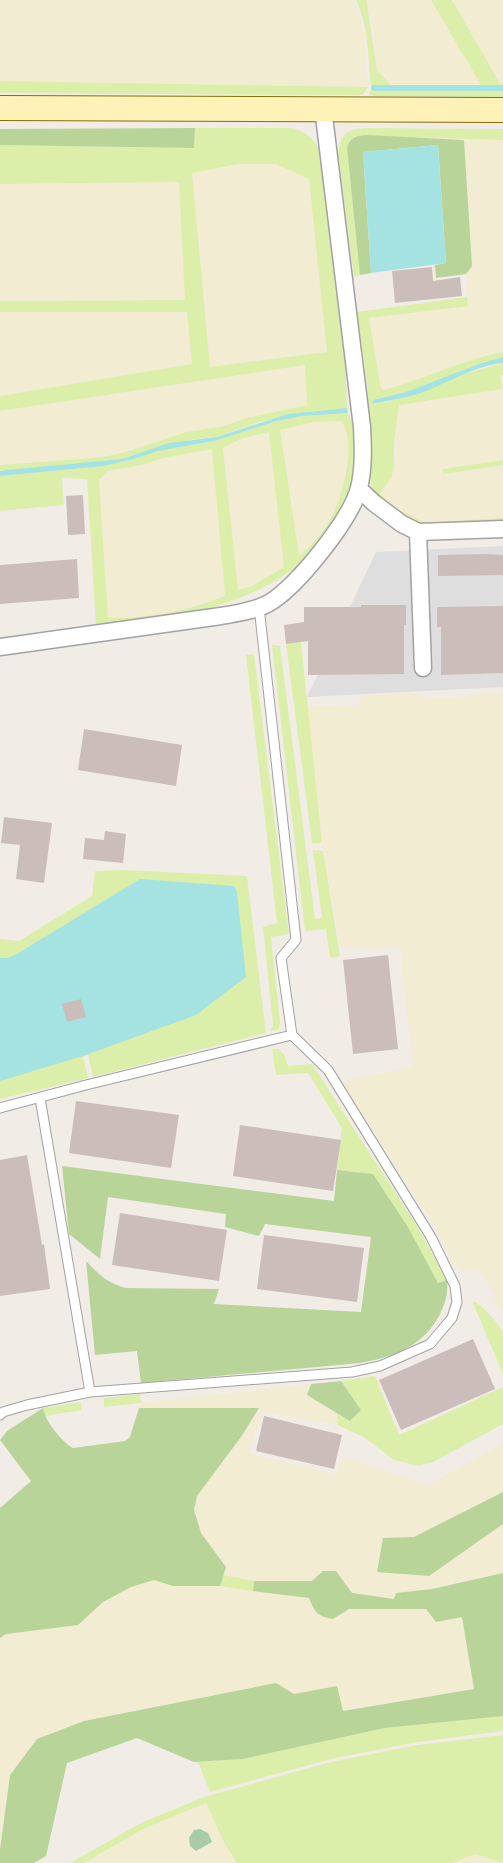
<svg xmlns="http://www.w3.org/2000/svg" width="503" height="1863" font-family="'Sofia Sans Condensed',sans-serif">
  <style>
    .residential { fill: #dfdede }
    .farmland { fill: #f1ecd2 }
    .grass { fill: #dbefaa; fill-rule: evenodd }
    .forest { fill: #b8d499 }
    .cemetery { fill: #a9cca7 }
    .water { fill: #a5e2e2 }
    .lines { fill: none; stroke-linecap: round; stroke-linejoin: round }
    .stream { stroke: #a5e2e2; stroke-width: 6 }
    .building { fill: #cabdba }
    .lane-casing { stroke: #a2a2a2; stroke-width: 11 }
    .street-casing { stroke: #a2a2a2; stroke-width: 19 }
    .secondary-casing { stroke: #807100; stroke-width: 26 }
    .lane { stroke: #fff; stroke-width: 9 }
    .street { stroke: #fff; stroke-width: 16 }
    .secondary { stroke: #fef2b9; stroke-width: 24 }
  </style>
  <rect width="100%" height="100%" fill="#f2ece7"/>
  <path class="residential" d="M503,546V687L307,697L376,552Z"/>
  <path class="farmland" d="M0,0H353L360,16L363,31L368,87L0,81Z
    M366,0H431L481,85L391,86L386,79L377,71L371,18Z
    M452,0H503V85H501Z
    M464,140H503V352L487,354L406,384L383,390L380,384L369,318L468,305L466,274L472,265Z
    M238,164H276L309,179L327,352L210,367L192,173Z
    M180,182L186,300L0,301V184Z
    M0,312H187L192,365L0,396Z
    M305,365L307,406L243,419L225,426L186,432L122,453L103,457L0,465V411Z
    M500,375H503V460L444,469V474L503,465V518L425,523L397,509L384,499L380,494L392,475L395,456L394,442L399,404L501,389Z
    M341,421L345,425L349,444L343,489L334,510L324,529L311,545L299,555L280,430L313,422Z
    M269,432L285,567L252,586L238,591L223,448L243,438Z
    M212,449L225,596L203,605L167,614L128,619L108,618L99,480L108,471L142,465L163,458Z
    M418,693L424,699L469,697L471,695L503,694V1314L492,1299L498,1298L477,1269L463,1272L452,1263L439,1233L346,1088L343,1081L413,1067L400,947H340L322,843L307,706L359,705L361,695Z
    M311,1384L308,1395L337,1414L338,1425L263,1412L249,1453L336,1474L341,1456L428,1485L503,1444V1492L414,1537L377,1571L429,1576L503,1524V1573L432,1589L396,1593L394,1599L352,1593L336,1571H323L312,1581H254L223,1575L226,1567L201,1533L194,1510L197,1496L241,1437L259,1408H139L141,1403Z
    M154,1580L173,1586H220L309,1598L312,1608L333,1619L349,1609H426L436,1622L462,1617L474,1689L343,1711L337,1686L294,1694L171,1703L84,1721L37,1739L10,1775L0,1850V1638L6,1634L78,1625L103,1602L131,1587Z
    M207,1803L225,1844L237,1863H84L145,1828Z
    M475,1854L503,1863H452Z"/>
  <path class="grass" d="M356,0H366L367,3L377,71L386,79L391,86L371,87C368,57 369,27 356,0Z
    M431,0H452L501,85H481Z
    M0,81L368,87L362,95L0,93Z
    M459,89L503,90V97L375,96L370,95L369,92L371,90Z
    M195,128H293C311,134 318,142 322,161L345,356L347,408L306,412L259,422L217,437L195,439L148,450L122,459L0,471V465L103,457L122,453L186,432L225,426L243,419L307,405L305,365L0,411V396L192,364L187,312H0V301L185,300L179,182L0,184V145L194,148ZM238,164H276L309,179L327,352L210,367L192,173Z
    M366,128L503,129V140L355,136L350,141L347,148L360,275L354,277L338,152C342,132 346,130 366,128Z
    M467,297L468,306L369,318L380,384L383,390C424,380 462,359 503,352V357L479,364L406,392L373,400V404L404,398L471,372L503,363V375H500L502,389L399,405L394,442V467L392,475L380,494L397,509L425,523L503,518V525L418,524L376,500L371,489L372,485L368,481C374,424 365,369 357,312Z
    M348,413C351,421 356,430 357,438C360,459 352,482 345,501C334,526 317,551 295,568C260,594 215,609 172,617C147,622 121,623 96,626L87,479L62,478L64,505L0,511V476L104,466L134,459L158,451L214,441L277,421L302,416ZM341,421C349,431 349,445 348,458C344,495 330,533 299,555L280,430L313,422ZM269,432L284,567L252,586L238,590L223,448L243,438ZM212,449L225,596C188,611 148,619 108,618L99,480L108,471L142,465L163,458Z
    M503,460V465L444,474L443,469Z
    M301,642L322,843H312L286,644Z
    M272,645L280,646L315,919L322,918L313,850L323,851L340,956L330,958L326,929L305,931Z
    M254,654L289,934L271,937L280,1021L279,1029L270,1031L273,1025L263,927L277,923L246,655Z
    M124,870L247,876L266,1033L93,1077L88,1054L83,1057L88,1078L0,1099V939L19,941L92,896L95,871Z
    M272,1049H278L284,1054L288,1066L312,1064L417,1226L447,1280L438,1283L408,1227L373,1174L337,1170L342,1128L308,1073L276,1075Z
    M472,1301C481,1303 501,1325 503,1334C503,1347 503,1361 503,1374Z
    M375,1376L399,1435L503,1387V1424L433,1462L419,1466L394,1460L365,1438L338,1425L337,1414L350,1421L361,1410L341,1381Z
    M140,1394L141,1403L104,1407V1398Z
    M81,1402L82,1410L44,1416L43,1408Z
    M223,1575L254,1581L253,1591L220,1586Z
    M503,1716V1731L417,1742L331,1759L210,1792L198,1762L243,1759L385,1728Z
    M503,1735V1863L475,1854L452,1863H237L225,1844L206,1803L145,1828L84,1863H70L141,1823L204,1797L331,1762L417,1745Z"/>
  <path class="forest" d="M195,128L194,148L0,145V129Z
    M366,135L464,140L472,266L466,274L436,278L435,265L446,263L438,145L363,152L371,273L360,275L347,148C351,137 355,136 366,135Z
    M62,1166L334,1201L337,1170L373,1174L408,1227L438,1283L447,1280C448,1293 446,1302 440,1314C424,1346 394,1357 360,1363L141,1383L137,1351L95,1355L86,1261C98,1274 109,1284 126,1288L219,1289L214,1304L361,1312L371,1237L265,1224L259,1236L225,1227L226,1214L108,1197L100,1259L69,1234Z
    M341,1381L361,1410L350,1421L307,1395L311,1384Z
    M43,1408C45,1421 62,1442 73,1448L125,1441L130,1437L139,1408H259L241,1437L197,1496L194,1510L201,1533L226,1567L220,1586H173L154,1580L131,1587L103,1602L78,1625L6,1634L0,1638V1508L31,1481L0,1440L7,1431Z
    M503,1492V1524L429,1576L377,1572L383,1538L414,1537Z
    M323,1571H336L352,1593L394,1599L396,1593L432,1589L503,1573V1716L385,1728L243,1759L194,1762L137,1738L67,1763L46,1856L34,1863H0V1850L10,1775L37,1739L84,1721L276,1683L294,1694L337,1686L343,1711L474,1689L462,1617L436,1622L426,1609H349L333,1619C317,1616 315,1613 309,1598L253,1591L254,1581H312Z"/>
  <path class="cemetery" d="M200,1829L208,1833L212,1842L196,1851L190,1846L189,1838L194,1830Z"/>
  <path class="water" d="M438,145L446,263L371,273L363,152Z
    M503,357V363C478,365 449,382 426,391C408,398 390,400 372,404L373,400L406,392L479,364Z
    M347,408L348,413L302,416L277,421L214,441L158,451L134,459L104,466L0,476V471L6,470L122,459L169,443L217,437L288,414Z
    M140,879L234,886L237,892L246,977L196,1015L83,1056L0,1081V958H7L15,955Z"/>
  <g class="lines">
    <path class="stream" d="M374,88H503"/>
  </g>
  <path class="building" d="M432,267L433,281L460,277L462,296L395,303L392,271Z
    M83,495L85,534L68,535L66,496Z
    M483,554L503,555V575L438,576V555Z
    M77,559L79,598L0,604V565Z
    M361,605H406V625H404V674L308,675V641L286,644L284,625L304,622V607H361Z
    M503,606V673L441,675V627H437V607Z
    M84,729L182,745L176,786L78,770Z
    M4,817L52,823L44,883L16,879L20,845L1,843Z
    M105,831L126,834L123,863L83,859L85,838L104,840Z
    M388,955L398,1049L353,1054L343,960Z
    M81,999L86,1017L67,1022L62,1004Z
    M76,1101L179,1115L171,1168L69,1153Z
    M240,1125L341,1140L333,1191L233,1176Z
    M27,1155L42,1245L44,1244L50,1289L0,1296V1160Z
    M120,1213L227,1230L219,1281L112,1265Z
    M264,1235L364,1248L357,1302L257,1289Z
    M473,1339L495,1389L401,1430L379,1380Z
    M264,1416L342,1435L334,1469L256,1451Z"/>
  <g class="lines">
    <defs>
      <path id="lane" d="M40,1098L90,1392
        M0,1108L86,1085L292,1035
        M0,1415L3,1412L27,1405L90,1392L352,1372L380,1366L430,1344L452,1318L457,1302L455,1286L431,1237L328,1070L292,1035L281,958L296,940L259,607"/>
      <path id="street" d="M359,489L374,503L402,524L418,532L503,529
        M418,532L423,668
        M0,647L221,616C237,613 255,611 269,603C297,587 351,519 359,488C364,467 363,447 362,427L323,108"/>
      <path id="secondary" d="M0,108L503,110"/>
    </defs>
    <use href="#lane" class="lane-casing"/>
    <use href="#street" class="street-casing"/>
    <use href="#secondary" class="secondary-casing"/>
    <use href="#lane" class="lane"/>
    <use href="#street" class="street"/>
    <use href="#secondary" class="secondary"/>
  </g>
</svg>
